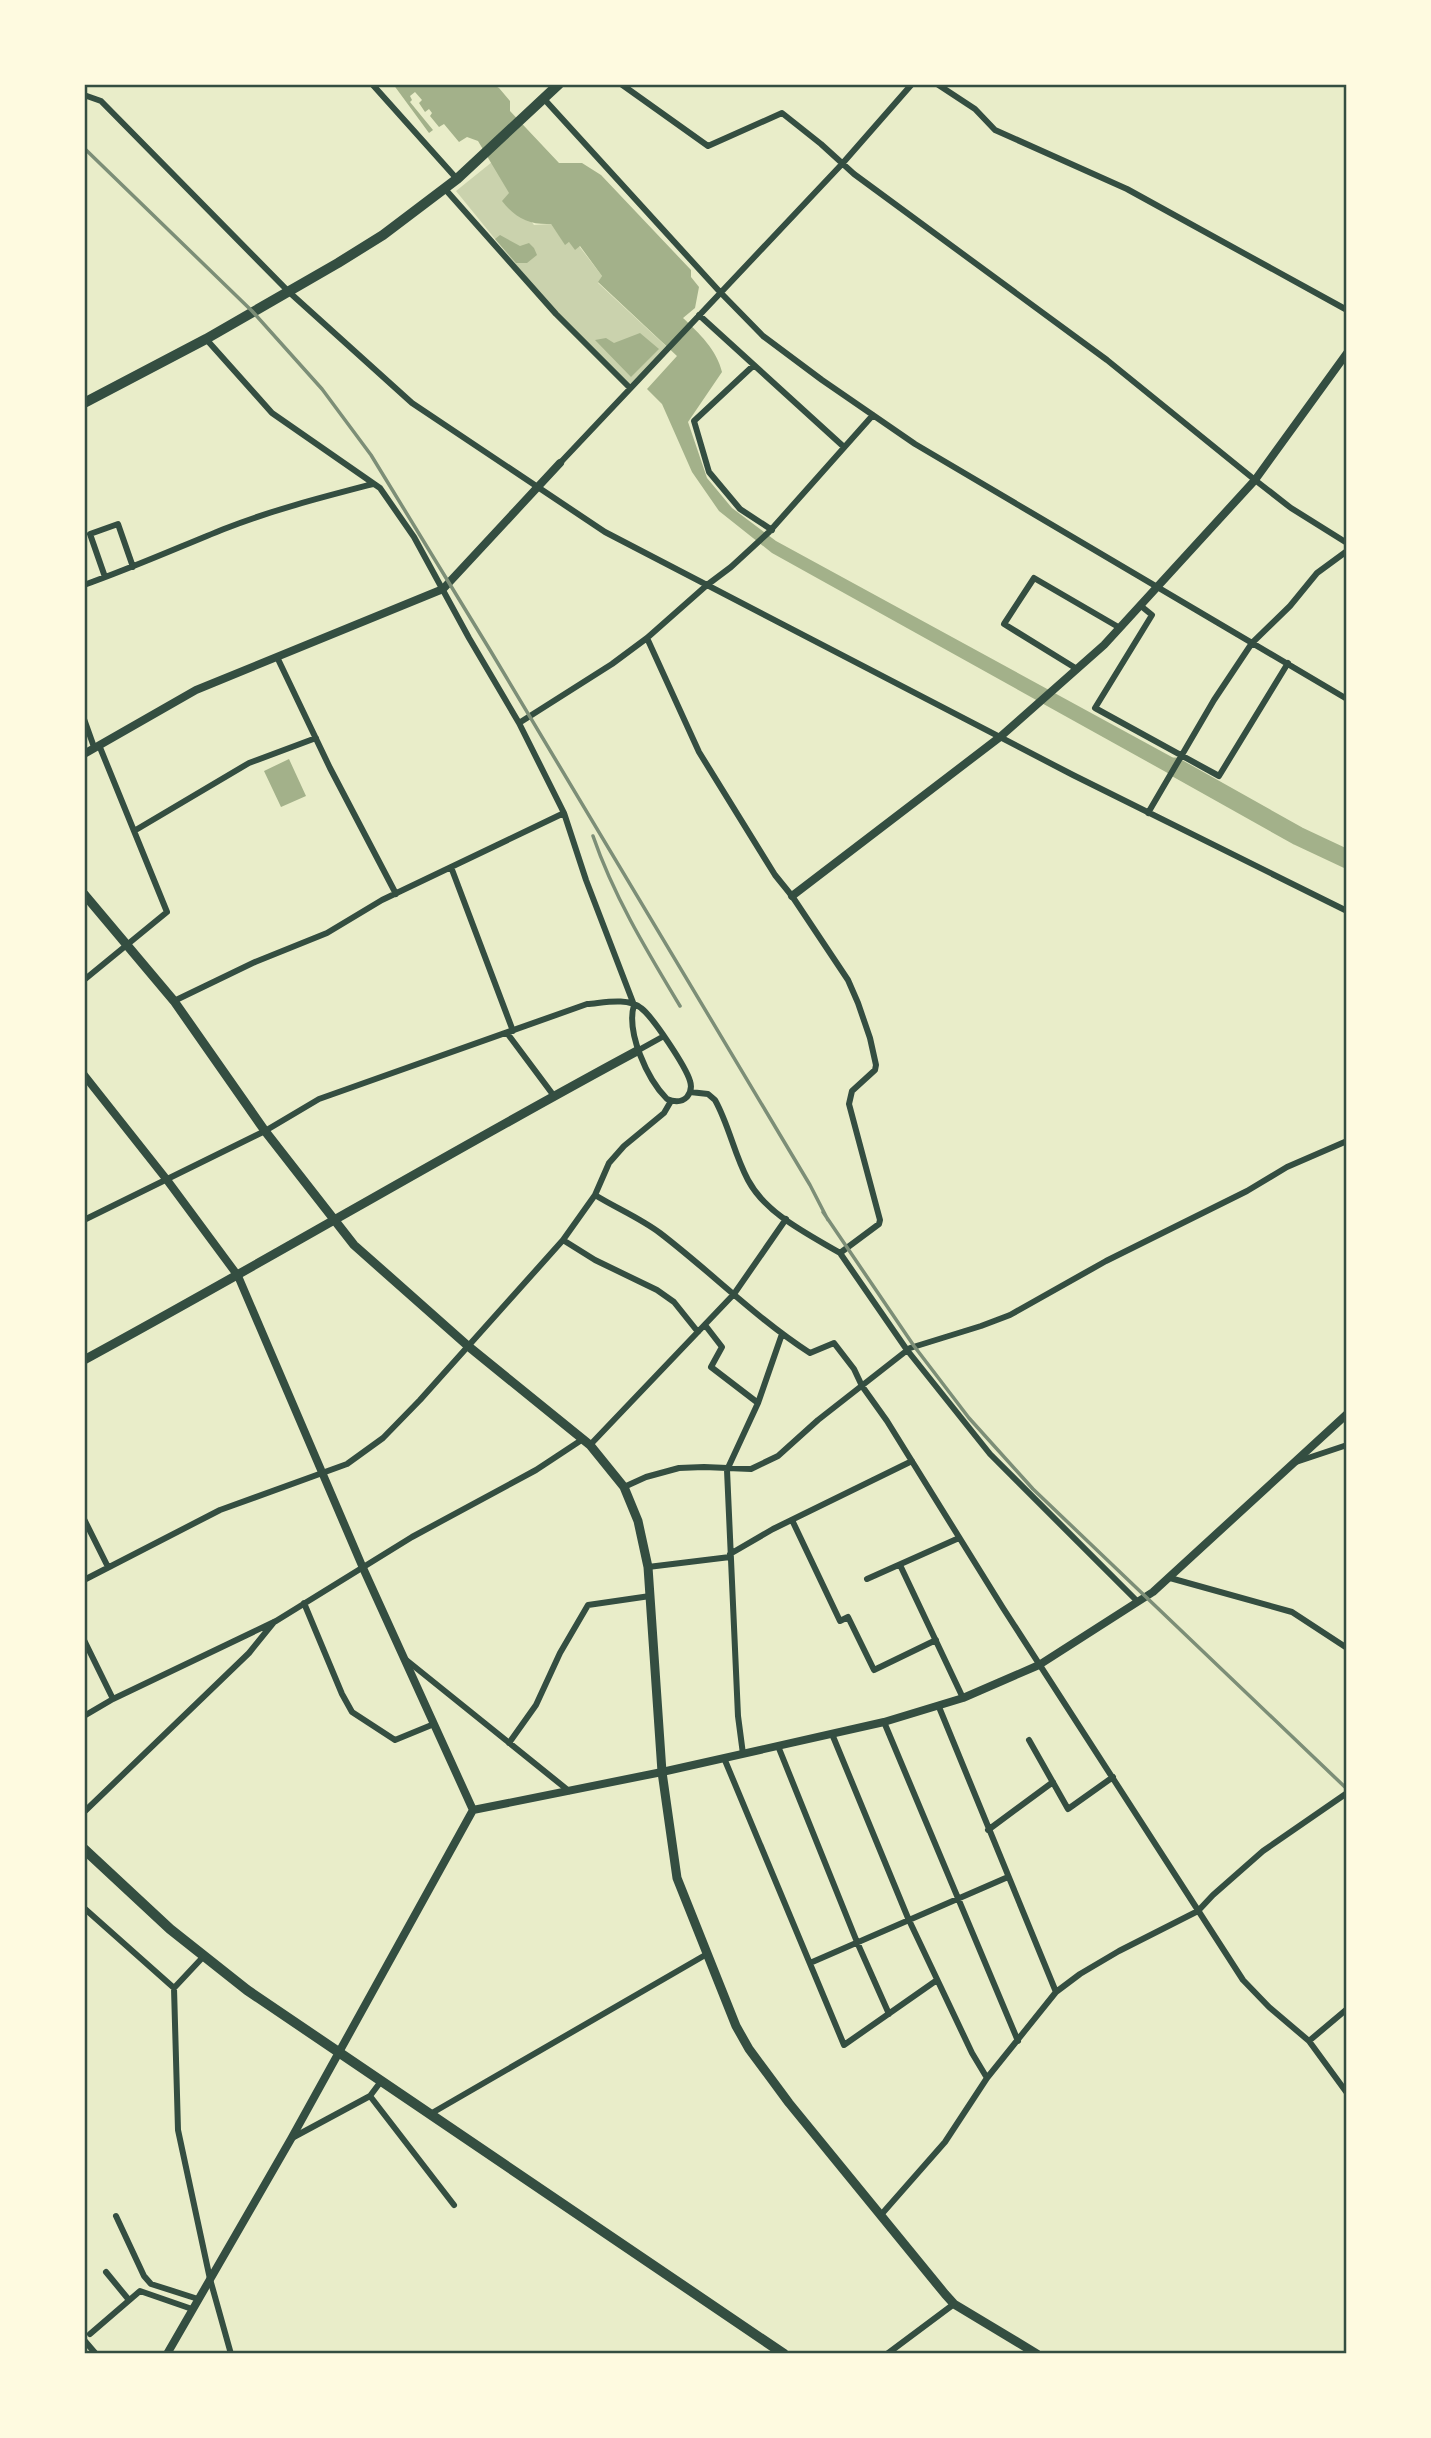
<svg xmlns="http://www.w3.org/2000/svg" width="1431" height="2438" font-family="'Noto Sans',sans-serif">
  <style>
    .green { fill: #cad2ad }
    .water { fill: #a3b18a }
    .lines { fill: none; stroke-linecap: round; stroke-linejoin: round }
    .river { stroke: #a3b18a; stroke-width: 19 }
    .minor { stroke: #344e41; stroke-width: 6 }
    .tertiary { stroke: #344e41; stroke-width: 8 }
    .secondary { stroke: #344e41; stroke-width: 9 }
    .trunk { stroke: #344e41; stroke-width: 10 }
    .rail { stroke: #7c8e77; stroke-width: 3.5 }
    .neatline { fill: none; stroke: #344e41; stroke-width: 2.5 }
  </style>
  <rect width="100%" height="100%" fill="#e9edc9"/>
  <path class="green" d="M492,162L510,194L534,225L551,224L565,244L569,242L579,246L602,276L598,283L668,348L630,388L556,314L456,191Z"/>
  <path class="water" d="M393,84H492L499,88L510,101V111L559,163H582L601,175L691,270V277L699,287L695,308L683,318C699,333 717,350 722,372L688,422L707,478L732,508L776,541L1203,774L1191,786L772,553L719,511L692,472L662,404L647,389L677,356L598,282L602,276L580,246L575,250L569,242L565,245L551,224C530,225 515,218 502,201L509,193L478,141L467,137L459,142L444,124L439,127L430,116L432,113L429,109L425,112L419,103L422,100L415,92L410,96L412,100L410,102L433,130L429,133Z
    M500,235L520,246L529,243L534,248L537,255L527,263H516L495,239Z
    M640,333L659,349L631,377L595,340L606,338L614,343Z
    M289,759L306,796L281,807L264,771Z"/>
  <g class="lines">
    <path class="river" d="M1175,767L1298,836L1347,859"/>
    <path class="minor" d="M372,84L457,179
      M621,84L708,146L782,113L821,144L854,174L1107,360L1255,480L1291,508L1347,543
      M937,84L975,109L995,130L1127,189L1347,310
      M84,95L101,101L289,292L412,403L605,532L1073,775L1347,911
      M545,100L720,292L763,336L822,380L915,444L1347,699
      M445,189L556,314L630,388
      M699,315L844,447
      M754,365L694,421L709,472L740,509L772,530
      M560,463L842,164L912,84
      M105,577L90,534L118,524L133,567
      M84,585C132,568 177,548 224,529C272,510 323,497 373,484
      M1141,606L1152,615L1095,708L1219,776L1288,663
      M647,638L699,752L775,875L792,896L848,980L858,1003L870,1038L876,1065L875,1070L852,1091L849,1104L880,1220L879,1224L840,1253C808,1234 766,1214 748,1180C734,1154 729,1125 715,1100L708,1094L690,1092
      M277,657L330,768L396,894
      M1077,669L1004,624L1034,578L1120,628
      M84,719L94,747
      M519,723L612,664L647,638L707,585L731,567L769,532L873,415
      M1148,813L1214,700L1252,643L1290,606L1317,573L1347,551
      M134,831L249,763L316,738
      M451,867L513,1031
      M84,980L167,912L99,745
      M174,1001L255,962L327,933L382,900L564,813
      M507,1033L554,1096
      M637,1051L664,1036
      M595,1195C616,1208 640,1218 660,1233C711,1272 756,1318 810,1353L834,1343L854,1369L862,1386L887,1421L1003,1608L1243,1980L1269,2007L1309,2041L1347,2093
      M84,1220L265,1131L319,1099L587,1004C603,1003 627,997 641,1008C653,1017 686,1067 690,1081C692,1087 691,1092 687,1097C681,1103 674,1102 667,1099C647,1079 626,1032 634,1005L586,880L564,813L519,723L469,638L414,537L380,488L272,413L206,339
      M563,1240L595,1260L657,1290L674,1302L698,1332
      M840,1253L907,1350L990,1454L1138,1602
      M705,1325L722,1347L711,1367L758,1403
      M590,1445L734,1294L786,1219
      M1296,1462L1347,1445
      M624,1487L646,1477L679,1468L704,1467L751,1469L778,1456L818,1420L910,1348L981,1326L1010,1315L1106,1261L1247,1191L1287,1167L1347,1141
      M84,1519L108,1567
      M792,1520L840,1621L848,1617L874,1670L936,1640
      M730,1554L773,1529L912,1461
      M900,1565L963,1698
      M648,1567L730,1557
      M1170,1578L1292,1612L1347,1648
      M867,1579L959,1538
      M84,1580L220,1510L347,1464L383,1438L420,1400L563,1240L595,1195L609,1163L624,1146L664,1113L671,1101
      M304,1603L342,1694L352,1712L395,1740L434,1724
      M84,1640L113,1699
      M405,1659L569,1791
      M939,1707L1056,1992
      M84,1716L113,1699L276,1621L412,1537L536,1470L583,1439
      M884,1722L1018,2041
      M832,1734L908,1918L972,2053L987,2078
      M1029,1740L1068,1809L1113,1777
      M509,1743L536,1705L560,1653L588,1605L650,1596
      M778,1746L857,1942L889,2014
      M743,1754L738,1716L727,1470L758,1403L782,1334
      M724,1758L844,2045L937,1980
      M84,1812L249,1653L274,1622
      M988,1830L1053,1782
      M84,1908L174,1988
      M203,1957L174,1988L178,2130L210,2279L231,2354
      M810,1963L1008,1877
      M1309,2041L1347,2009
      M382,2080L370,2096L454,2205
      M432,2113L707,1954
      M292,2138L370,2096
      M116,2216L144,2276L151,2284L198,2299
      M880,2216L945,2142L987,2078L1056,1992L1080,1974L1119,1951L1198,1911L1213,1895L1263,1851L1347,1793
      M106,2272L129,2300
      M90,2334L140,2291L192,2309
      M84,2340L96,2354
      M887,2354L954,2304"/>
    <path class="tertiary" d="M84,754L196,690L443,589L560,463
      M792,896L1000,737L1104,645L1255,480L1347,353
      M84,1075L167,1180L238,1276L363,1568L473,1810
      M167,2354L291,2139L473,1810L662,1772L884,1722L963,1698L1039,1665L1153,1592L1347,1414"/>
    <path class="secondary" d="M84,894L174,1001L265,1131L354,1245L468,1346L590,1445L624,1487L638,1521L648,1567L662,1772L677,1878L736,2026L749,2049L789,2103L945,2294L954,2304L1037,2354
      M84,1360C270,1259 451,1151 637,1051"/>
    <path class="trunk" d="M84,403L206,339L338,263L383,235L457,179L559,84
      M84,1849L170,1929L247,1990L784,2354"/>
    <path class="rail" d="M84,148L252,311L322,389L371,455L490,650L810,1185L828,1220
      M593,836C614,897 647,951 680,1006
      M823,1212L914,1346L969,1418L1033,1489L1347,1789"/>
  </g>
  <rect width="1431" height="2438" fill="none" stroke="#fefae0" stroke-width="172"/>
  <rect x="86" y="86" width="1259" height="2266" class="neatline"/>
</svg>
